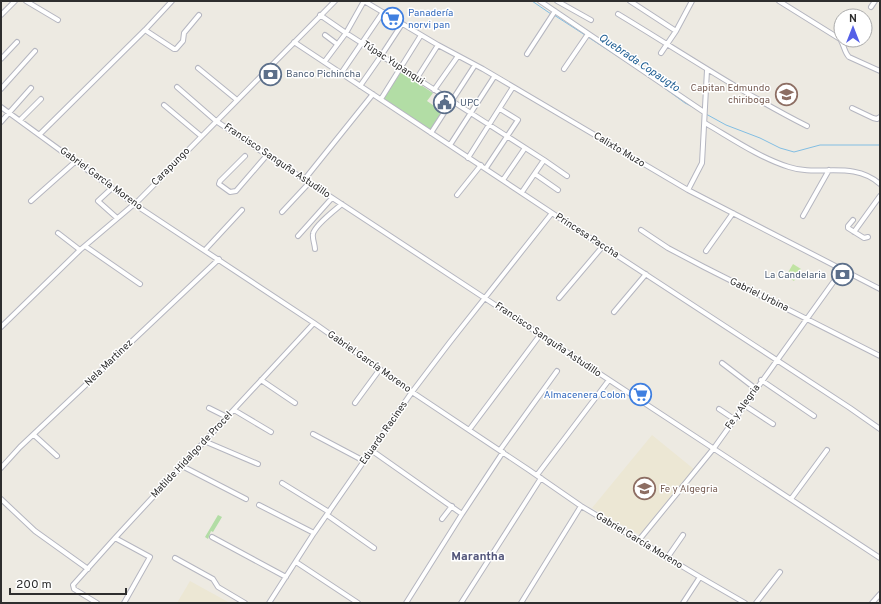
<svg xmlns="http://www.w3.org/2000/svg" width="881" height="604" font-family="Overpass,sans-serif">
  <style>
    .education { fill: #ece7d4 }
    .green { fill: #b2dda5 }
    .pitch { fill: #c0e3a2 }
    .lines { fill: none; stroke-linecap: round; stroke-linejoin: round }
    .stream { stroke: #82bee3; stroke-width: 1 }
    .minor-casing { stroke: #b5b6c0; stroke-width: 6 }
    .minor { stroke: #fff; stroke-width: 4 }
    .labels { text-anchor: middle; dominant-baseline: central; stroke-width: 3; stroke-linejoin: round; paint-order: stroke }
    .shop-label { font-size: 10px; fill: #366cbe; stroke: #fff; text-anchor: start }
    .street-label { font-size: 10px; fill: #2e2e2e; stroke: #fff }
    .service-label { font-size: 10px; fill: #4e5e75; stroke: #fff; text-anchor: start }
    .education-label { font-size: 10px; fill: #785e54; stroke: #fff; text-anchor: end }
    .water-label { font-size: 11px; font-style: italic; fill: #1d5d92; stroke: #fff }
    .quarter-label { font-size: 12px; font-weight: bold; fill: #52557a; stroke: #fff }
  </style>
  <rect width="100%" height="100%" fill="#edeae2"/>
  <path class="education" d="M652,435L695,470L642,536L592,508Z
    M190,581L230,603H177Z"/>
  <path class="green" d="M401,72L433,93L427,101L443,112L431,131L383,98Z
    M218,515L222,517L213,532L211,531L208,539L205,537Z"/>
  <path class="pitch" d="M793,264L801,269L794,281L786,276Z"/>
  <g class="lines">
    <path class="stream" d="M532,1L551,14
      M554,15L585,35
      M588,37L637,69
      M648,76L685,103L695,108
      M706,114L726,125L760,138L780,148L794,152L820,145H880"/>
    <defs>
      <path id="minor" d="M26,1L58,20
        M364,1L438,45L483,69L688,190L880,289
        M540,1L704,112
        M557,1L591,20
        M630,1L676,31
        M779,1L840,39C844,44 844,52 849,57L880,71
        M871,7L875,1
        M618,14C681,52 742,93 807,126
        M1,15L15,1
        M320,15L346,33L544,160L567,176
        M145,30L174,49H176L183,41L184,33L199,15
        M325,35L337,44
        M294,42L552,213L850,408L880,429
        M661,53L676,31L692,1
        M527,54L555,11
        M1,59L17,42
        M325,61L346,33L364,1
        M198,68L237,100
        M564,69L588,34
        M342,72L383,12
        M417,78L438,45
        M360,86L381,56L402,24
        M177,87L216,121L264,153L880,558
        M1,89L35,51
        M434,90L458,56
        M381,99L421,35
        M164,105L201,136
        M1,107L134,204L314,323L412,392L529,470L581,506L700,577L745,603
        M852,108L873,118L877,119L880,117
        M20,120L41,99
        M1,122L31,88
        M705,123C731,138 760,158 789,167C818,177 853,160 880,184
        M431,133L475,65
        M40,134L145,30L172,1
        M450,145L494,77
        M245,156L220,181L219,184L230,192L236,191L267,155
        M468,158L513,87
        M486,168L518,120L500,109
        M535,174L558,190
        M304,180L373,94
        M503,180L525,148
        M112,188L98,201L117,218
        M688,190L702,163L707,70
        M522,192L544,160
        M457,195L481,165
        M31,201L76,161
        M282,212L309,183
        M803,216L829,170
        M853,220L848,226V228L864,238L868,237
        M641,230L668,248L704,267L880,356
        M854,232L880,196
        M58,233L80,250
        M298,236L332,198
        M85,246L140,284
        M315,249C315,245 312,238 313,234C314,226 335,210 342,204
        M205,250L242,210
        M706,251L733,213
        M559,298L603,246
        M614,312L646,274
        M1,327L80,250L139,200L335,1
        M722,363L756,389
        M261,380L295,403
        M761,380L814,416
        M355,403L380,369
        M744,405L773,424
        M209,408L227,417
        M719,409L734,419
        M234,410L271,432
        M469,430L540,335
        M313,434L364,461
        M34,435L57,456
        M204,441L258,464
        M371,450L462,514
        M500,450L557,371
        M182,466L246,499
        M1,468L20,447L219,259
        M537,475L609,380
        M282,483L329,512
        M1,499L35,531L88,569
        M791,499L827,450
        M259,505L314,533
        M327,515L374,548
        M442,519L452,506
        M212,537L286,577
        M115,538L150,557L124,603
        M639,540L714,448L842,270
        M175,558L213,579L218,587L245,603
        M667,558L683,535
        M296,562L358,603
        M97,603L74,589L73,585L115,538L314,323
        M269,603L314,533L412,392L450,342L552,213
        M406,603L462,514L503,452
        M461,603L541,478
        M521,603L581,506
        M683,603L700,577
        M756,603L780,572
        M872,603L880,594"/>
    </defs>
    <use href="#minor" class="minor-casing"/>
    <use href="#minor" class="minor"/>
  </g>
  <defs>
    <symbol id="supermarket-ring" viewBox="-11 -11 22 22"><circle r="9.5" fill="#fff" stroke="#3f7fe0" stroke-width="1.5"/><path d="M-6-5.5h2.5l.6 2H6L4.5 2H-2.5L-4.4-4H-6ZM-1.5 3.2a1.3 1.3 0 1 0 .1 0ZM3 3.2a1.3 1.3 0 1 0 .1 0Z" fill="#3f7fe0"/></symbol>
    <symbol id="bank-ring" viewBox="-11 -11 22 22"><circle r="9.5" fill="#fff" stroke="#5c6f8a" stroke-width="1.5"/><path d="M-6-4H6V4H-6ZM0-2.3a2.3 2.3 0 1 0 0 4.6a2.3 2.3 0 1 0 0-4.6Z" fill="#5c6f8a"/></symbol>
    <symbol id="school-ring" viewBox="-11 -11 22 22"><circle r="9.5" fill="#fff" stroke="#8d6e63" stroke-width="1.5"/><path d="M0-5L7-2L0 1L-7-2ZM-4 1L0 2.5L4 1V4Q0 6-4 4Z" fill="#8d6e63"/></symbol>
    <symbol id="civic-ring" viewBox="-11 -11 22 22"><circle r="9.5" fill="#fff" stroke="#5c6f8a" stroke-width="1.5"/><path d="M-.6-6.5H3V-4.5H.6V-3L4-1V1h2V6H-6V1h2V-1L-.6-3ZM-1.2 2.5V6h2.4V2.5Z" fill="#5c6f8a"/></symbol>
  </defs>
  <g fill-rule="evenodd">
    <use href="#supermarket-ring" x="380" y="6" width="25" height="25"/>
    <use href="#bank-ring" x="258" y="62" width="25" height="25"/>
    <use href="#school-ring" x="774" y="82" width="25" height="25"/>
    <use href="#civic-ring" x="432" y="90" width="25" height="25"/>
    <use href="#bank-ring" x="830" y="262" width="25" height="25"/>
    <use href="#supermarket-ring" x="628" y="382" width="25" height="25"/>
    <use href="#school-ring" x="632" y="476" width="25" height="25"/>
  </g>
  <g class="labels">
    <g class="shop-label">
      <text x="408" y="13">Panadería<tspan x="408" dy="12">norvi pan</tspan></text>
      <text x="626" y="395" text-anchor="end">Almacenera Colon</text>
    </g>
    <g class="street-label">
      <text transform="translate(393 63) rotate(33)">Túpac Yupanqui</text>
      <text transform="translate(619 150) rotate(31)">Calixto Muzo</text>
      <text transform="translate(277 161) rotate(34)">Francisco Sanguña Astudillo</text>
      <text transform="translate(171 167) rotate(-45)">Carapungo</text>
      <text transform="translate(101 179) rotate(36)">Gabriel García Moreno</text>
      <text transform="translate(587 236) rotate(33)">Princesa Paccha</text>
      <text transform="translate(759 295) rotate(26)">Gabriel Urbina</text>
      <text transform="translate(548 340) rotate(34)">Francisco Sanguña Astudillo</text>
      <text transform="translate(369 362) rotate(35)">Gabriel García Moreno</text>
      <text transform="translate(109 363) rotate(-44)">Nela Martinez</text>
      <text transform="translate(743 407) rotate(-55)">Fe y Alegria</text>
      <text transform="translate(384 433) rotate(-55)">Eduardo Racines</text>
      <text transform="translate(192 455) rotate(-47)">Matilde Hidalgo de Procel</text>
      <text transform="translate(639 541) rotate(31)">Gabriel García Moreno</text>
    </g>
    <g class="service-label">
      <text x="286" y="74">Banco Pichincha</text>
      <text x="460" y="103">UPC</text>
      <text x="826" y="275" text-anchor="end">La Candelaria</text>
    </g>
    <g class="education-label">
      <text x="770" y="88">Capitan Edmundo<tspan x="770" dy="12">chiriboga</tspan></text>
      <text x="660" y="489" text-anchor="start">Fe y Algegria</text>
    </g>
    <g class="water-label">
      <text transform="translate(639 63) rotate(34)">Quebrada Copaugto</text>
    </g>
    <g class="quarter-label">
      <text x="478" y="557">Marantha</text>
    </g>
  </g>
  <rect width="881" height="604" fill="none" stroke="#2e2e2e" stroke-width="4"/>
  <g transform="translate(853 28)"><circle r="19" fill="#ffffff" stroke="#ababab"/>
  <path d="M0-3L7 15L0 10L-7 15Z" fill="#5560e7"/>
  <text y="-6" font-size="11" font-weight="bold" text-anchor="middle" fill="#2e2e2e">N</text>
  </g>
  <path d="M10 588v6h116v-6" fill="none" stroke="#2e2e2e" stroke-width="2"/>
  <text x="16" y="588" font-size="12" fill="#2e2e2e" stroke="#ffffff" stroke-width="3" paint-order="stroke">200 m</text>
</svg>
